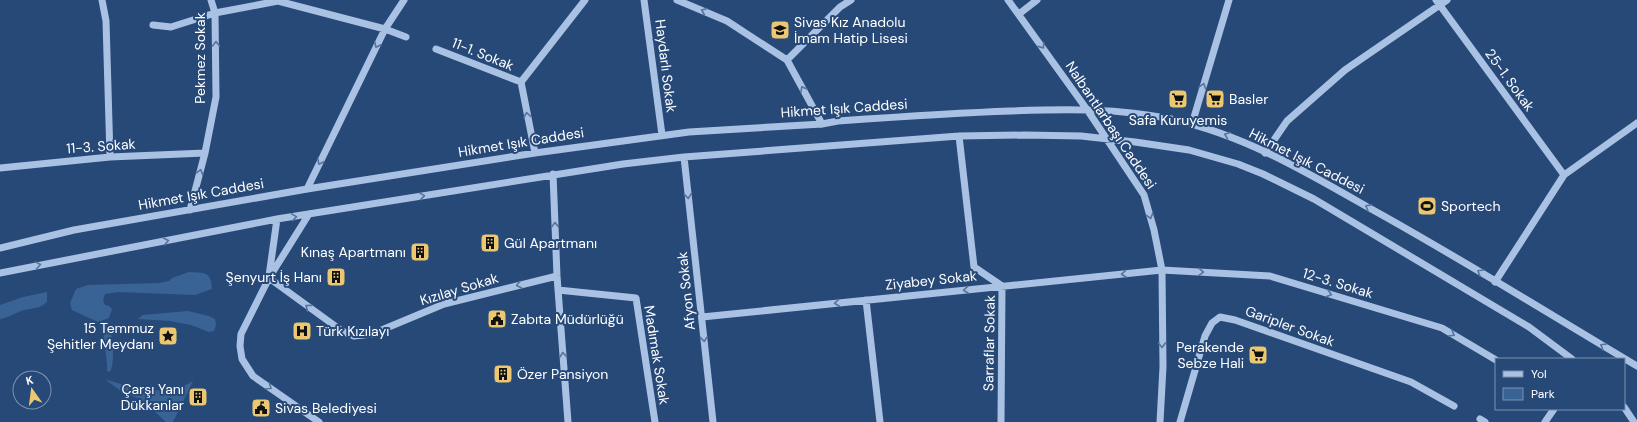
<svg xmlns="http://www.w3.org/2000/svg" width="1637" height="422" font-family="'DM Sans',sans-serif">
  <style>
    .green { fill: #3a6395 }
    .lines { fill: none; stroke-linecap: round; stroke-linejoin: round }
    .minor { stroke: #a9c2e3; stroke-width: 7 }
    .oneway { stroke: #54739d }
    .labels { text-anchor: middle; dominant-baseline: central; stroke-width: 4; stroke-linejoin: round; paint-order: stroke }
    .poi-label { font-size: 14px; fill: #fff; stroke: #274978; text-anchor: start }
    .street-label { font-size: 14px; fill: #fff; stroke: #274978 }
  </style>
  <rect width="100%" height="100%" fill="#274978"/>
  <path class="green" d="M189,272C205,273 211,271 212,289L195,295L118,292L105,294L103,301L105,305L109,306L112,309L109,318L98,322L72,310L70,303L76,289L88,285L160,283L169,281L172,278Z
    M47,292V302C40,309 30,308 21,311C13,314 8,318 0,319V305L23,297Z
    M188,311L209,316L215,319L216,325L214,331L209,332L191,325L170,321L138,319L143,315Z
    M107,325C114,332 115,364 110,372L107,371C108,356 102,341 104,327Z
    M105,379C134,389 165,398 193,381L173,422H166L142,400L122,392Z"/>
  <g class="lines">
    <path class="minor" d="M102,0L106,21L110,157
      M644,0L662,135
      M677,0L727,21L787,60L822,124
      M1008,0L1088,111L1144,195L1154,230L1162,270L1163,367L1160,422
      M1436,0L1564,175
      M1019,14L1037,0
      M153,25L171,27L215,13L278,1L385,29L406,37
      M436,49L521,82
      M787,60L840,7L851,0
      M1192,124L1229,0
      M959,136L974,267L1002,286L1001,422
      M535,153L521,82L585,0
      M1265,153L1287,121L1345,70L1447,0
      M684,157L713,422
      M0,168L110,157L205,153
      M553,174L557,276L568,422
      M307,189L385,29L404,0
      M190,210L205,153L216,97L215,13L211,0
      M309,214L269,278L241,334L240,346L242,359L253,376L319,422
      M0,248L74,230L307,189L535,153L689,132L822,124L838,121C896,117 954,113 1011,111C1064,109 1119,108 1171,119C1241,134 1303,170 1364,205C1457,256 1546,312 1637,366
      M0,273L277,219L623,164L684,157L959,136L1025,135L1081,136L1135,142L1189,150L1238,164L1263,174L1314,199L1529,327L1572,359
      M269,276L277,219
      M269,278L342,331L354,336L372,334L444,304L557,276
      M1495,282L1564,175L1637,123
      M558,290L636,298L655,422
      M866,300L880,422
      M702,317L1162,270L1270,276L1442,328L1496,360
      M1624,407L1634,422
      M1480,419L1485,422
      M1180,422L1205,336L1212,323L1220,317L1235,320L1411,382L1454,406
      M1545,422L1554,409"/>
  </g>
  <defs><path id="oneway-chevron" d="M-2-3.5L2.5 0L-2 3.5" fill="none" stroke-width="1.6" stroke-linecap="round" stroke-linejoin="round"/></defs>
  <g class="oneway">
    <use href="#oneway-chevron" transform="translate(704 11) rotate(-157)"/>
    <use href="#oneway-chevron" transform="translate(216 44) rotate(-90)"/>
    <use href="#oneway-chevron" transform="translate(377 45) rotate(116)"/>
    <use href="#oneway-chevron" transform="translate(1042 46) rotate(55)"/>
    <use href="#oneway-chevron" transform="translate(1203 86) rotate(-73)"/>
    <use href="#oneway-chevron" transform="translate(803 89) rotate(-119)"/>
    <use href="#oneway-chevron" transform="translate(527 115) rotate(-101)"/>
    <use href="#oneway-chevron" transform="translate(1227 135) rotate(-160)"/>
    <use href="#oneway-chevron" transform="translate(320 162) rotate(116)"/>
    <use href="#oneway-chevron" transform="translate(200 172) rotate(-75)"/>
    <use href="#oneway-chevron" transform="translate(422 196) rotate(-9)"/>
    <use href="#oneway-chevron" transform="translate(688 196) rotate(84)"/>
    <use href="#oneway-chevron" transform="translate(1368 207) rotate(-151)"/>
    <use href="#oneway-chevron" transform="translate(1150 216) rotate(74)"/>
    <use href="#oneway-chevron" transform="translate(294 217) rotate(-9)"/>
    <use href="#oneway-chevron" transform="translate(555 225) rotate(-92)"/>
    <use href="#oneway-chevron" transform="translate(166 241) rotate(-11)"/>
    <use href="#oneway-chevron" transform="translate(38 265) rotate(-10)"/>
    <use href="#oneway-chevron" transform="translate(1201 272) rotate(3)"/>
    <use href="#oneway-chevron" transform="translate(1480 272) rotate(-149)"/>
    <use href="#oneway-chevron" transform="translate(1124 274) rotate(174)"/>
    <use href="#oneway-chevron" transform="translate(519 285) rotate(166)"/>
    <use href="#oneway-chevron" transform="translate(966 290) rotate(174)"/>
    <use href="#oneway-chevron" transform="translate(1329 294) rotate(17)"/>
    <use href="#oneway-chevron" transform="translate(837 303) rotate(174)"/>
    <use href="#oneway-chevron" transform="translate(308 307) rotate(-144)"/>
    <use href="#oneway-chevron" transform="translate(1452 334) rotate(30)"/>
    <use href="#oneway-chevron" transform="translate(704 339) rotate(84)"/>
    <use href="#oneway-chevron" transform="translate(1162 345) rotate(89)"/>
    <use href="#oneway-chevron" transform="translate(1603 346) rotate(-149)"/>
    <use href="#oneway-chevron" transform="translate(563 355) rotate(-94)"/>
    <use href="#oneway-chevron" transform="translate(269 387) rotate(35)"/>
  </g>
  <defs>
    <symbol id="school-square" viewBox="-11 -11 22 22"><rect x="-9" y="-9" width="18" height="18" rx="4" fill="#ebc86f" stroke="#274978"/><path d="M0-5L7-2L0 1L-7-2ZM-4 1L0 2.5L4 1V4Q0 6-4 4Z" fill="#111"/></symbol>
    <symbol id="supermarket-square" viewBox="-11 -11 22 22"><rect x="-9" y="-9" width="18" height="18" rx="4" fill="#ebc86f" stroke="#274978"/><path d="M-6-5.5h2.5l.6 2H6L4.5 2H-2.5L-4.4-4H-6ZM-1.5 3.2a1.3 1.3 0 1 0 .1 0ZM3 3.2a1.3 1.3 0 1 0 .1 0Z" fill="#111"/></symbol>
    <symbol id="stadium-square" viewBox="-11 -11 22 22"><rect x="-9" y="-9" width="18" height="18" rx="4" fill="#ebc86f" stroke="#274978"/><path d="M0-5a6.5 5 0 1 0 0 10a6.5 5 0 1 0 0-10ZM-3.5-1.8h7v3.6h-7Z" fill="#111"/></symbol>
    <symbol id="building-square" viewBox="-11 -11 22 22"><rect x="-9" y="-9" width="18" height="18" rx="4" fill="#ebc86f" stroke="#274978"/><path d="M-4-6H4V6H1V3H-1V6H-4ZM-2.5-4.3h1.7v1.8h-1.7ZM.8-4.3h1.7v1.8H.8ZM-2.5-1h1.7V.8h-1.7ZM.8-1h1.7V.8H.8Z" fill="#111"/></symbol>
    <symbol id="civic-square" viewBox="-11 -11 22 22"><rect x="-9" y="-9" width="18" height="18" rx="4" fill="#ebc86f" stroke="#274978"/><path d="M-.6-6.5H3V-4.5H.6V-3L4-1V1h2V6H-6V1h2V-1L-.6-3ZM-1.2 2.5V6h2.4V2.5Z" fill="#111"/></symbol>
    <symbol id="hospital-square" viewBox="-11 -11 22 22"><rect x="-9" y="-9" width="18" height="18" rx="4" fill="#ebc86f" stroke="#274978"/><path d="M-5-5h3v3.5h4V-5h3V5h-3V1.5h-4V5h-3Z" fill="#111"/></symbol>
    <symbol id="sight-square" viewBox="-11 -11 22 22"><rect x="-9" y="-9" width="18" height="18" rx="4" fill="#ebc86f" stroke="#274978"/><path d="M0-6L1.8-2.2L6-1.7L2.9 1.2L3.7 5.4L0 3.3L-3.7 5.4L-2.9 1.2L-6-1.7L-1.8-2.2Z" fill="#111"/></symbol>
  </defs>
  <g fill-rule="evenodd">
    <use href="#school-square" x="769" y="19" width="22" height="22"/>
    <use href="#supermarket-square" x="1167" y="88" width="22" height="22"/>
    <use href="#supermarket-square" x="1204" y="88" width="22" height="22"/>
    <use href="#stadium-square" x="1416" y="195" width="22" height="22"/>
    <use href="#building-square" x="479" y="232" width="22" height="22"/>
    <use href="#building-square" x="409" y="241" width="22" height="22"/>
    <use href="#building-square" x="325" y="266" width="22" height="22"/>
    <use href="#civic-square" x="486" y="308" width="22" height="22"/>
    <use href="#hospital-square" x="291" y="320" width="22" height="22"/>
    <use href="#sight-square" x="157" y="325" width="22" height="22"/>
    <use href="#supermarket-square" x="1247" y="344" width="22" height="22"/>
    <use href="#building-square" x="492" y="363" width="22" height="22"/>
    <use href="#building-square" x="187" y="386" width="22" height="22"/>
    <use href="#civic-square" x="250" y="397" width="22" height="22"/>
  </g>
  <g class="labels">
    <g class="poi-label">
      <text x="794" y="22">Sivas Kız Anadolu<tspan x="794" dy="16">İmam Hatip Lisesi</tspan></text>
      <text x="1229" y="99">Basler</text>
      <text x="1178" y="120" text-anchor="middle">Safa Kuruyemis</text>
      <text x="1441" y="206">Sportech</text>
      <text x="504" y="243">Gül Apartmanı</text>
      <text x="406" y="252" text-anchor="end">Kınaş Apartmanı</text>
      <text x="322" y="277" text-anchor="end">Şenyurt İş Hanı</text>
      <text x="511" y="319">Zabıta Müdürlüğü</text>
      <text x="154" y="328" text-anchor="end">15 Temmuz<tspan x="154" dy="16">Şehitler Meydanı</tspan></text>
      <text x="316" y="331">Türk Kızılayı</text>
      <text x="1244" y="347" text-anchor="end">Perakende<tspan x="1244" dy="16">Sebze Hali</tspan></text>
      <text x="517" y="374">Özer Pansiyon</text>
      <text x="184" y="389" text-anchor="end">Çarşı Yanı<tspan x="184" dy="16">Dükkanlar</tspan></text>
      <text x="275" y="408">Sivas Belediyesi</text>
    </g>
    <g class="street-label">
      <text transform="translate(483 54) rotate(22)">11-1. Sokak</text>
      <text transform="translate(200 58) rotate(-90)">Pekmez Sokak</text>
      <text transform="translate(666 66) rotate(83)">Haydarlı Sokak</text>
      <text transform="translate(1510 80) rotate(54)">25-1. Sokak</text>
      <text transform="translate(844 108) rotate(-4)">Hikmet Işık Caddesi</text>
      <text transform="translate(1111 125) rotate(56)">Nalbantlarbaşı Caddesi</text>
      <text transform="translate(521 142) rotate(-9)">Hikmet Işık Caddesi</text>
      <text transform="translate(101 146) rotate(-4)">11-3. Sokak</text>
      <text transform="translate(1307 161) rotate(27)">Hikmet Işık Caddesi</text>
      <text transform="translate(201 194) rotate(-10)">Hikmet Işık Caddesi</text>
      <text transform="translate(931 280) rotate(-6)">Ziyabey Sokak</text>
      <text transform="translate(1338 283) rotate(17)">12-3. Sokak</text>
      <text transform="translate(459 289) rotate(-17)">Kızılay Sokak</text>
      <text transform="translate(686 291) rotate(-96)">Afyon Sokak</text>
      <text transform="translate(1290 326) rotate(20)">Garipler Sokak</text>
      <text transform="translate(989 343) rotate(-89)">Sarraflar Sokak</text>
      <text transform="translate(657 355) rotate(81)">Madımak Sokak</text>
    </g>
  </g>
  <rect x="1495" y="358" width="130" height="52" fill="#274978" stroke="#7d92ae"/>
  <rect x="1503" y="371" width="20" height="6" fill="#a9c2e3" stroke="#7d92ae"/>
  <text x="1531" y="378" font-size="12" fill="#ffffff">Yol</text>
  <rect x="1503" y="388" width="20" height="12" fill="#3a6395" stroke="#7d92ae"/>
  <text x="1531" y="398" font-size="12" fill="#ffffff">Park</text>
  <g transform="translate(32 390) rotate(346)"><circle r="19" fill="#274978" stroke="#7d92ae"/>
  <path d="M0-3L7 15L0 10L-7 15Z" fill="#ebc86f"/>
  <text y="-6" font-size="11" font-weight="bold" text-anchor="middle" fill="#ffffff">K</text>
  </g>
</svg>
